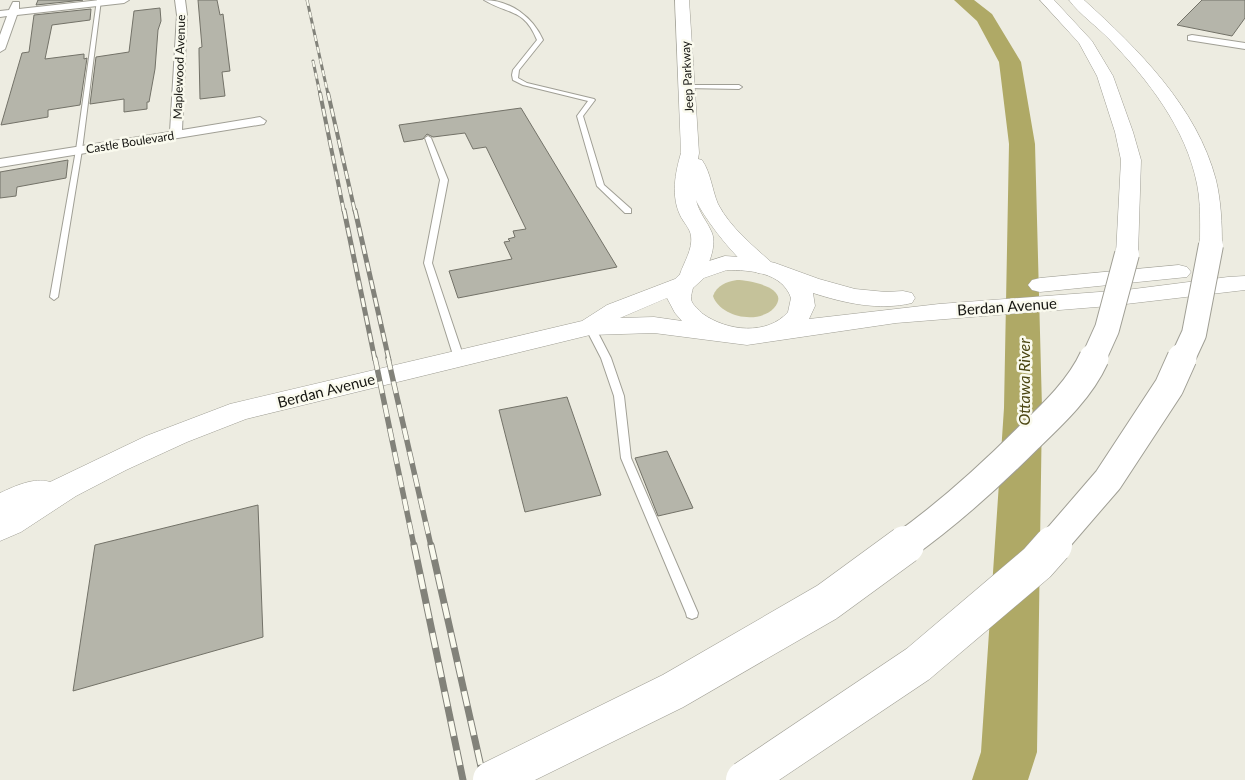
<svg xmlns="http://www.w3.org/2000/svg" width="1245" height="780" font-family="Lato,sans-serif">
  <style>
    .green { fill: #c5c29a }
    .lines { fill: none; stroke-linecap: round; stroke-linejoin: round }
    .river { fill: #afa966; fill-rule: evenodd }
    .building { fill: #b5b5aa; stroke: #737268 }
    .lane-casing { stroke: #a09f95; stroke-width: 2 }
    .street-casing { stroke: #a09f95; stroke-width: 2 }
    .secondary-casing { stroke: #a09f95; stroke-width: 1 }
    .primary-casing { stroke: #a09f95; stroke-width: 1 }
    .highway-casing { stroke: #a09f95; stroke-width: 1 }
    .lane { fill: #fff; fill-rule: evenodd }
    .street { fill: #fff; fill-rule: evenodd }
    .secondary { fill: #fff; fill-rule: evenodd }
    .primary { fill: #fff; fill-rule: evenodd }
    .highway { fill: #fff; fill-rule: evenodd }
    .rail-far4-casing { stroke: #82827a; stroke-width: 3 }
    .rail-far3-casing { stroke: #82827a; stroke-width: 4 }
    .rail-far2-casing { stroke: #82827a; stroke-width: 5 }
    .rail-far1-casing { stroke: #82827a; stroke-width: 5.5 }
    .rail-casing { stroke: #82827a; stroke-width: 7 }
    .rail-far4 { stroke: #fafaee; stroke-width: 2; stroke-dasharray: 6; stroke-linecap: butt }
    .rail-far3 { stroke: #fafaee; stroke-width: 2.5; stroke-dasharray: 8; stroke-linecap: butt }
    .rail-far2 { stroke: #fafaee; stroke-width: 3; stroke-dasharray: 9; stroke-linecap: butt }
    .rail-far1 { stroke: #fafaee; stroke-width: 4; stroke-dasharray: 12; stroke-linecap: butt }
    .rail { stroke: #fafaee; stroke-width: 5; stroke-dasharray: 15; stroke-linecap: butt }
    .highway-bridge-far2-casing { stroke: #a09f95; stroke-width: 26; stroke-linecap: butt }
    .highway-bridge-far1-casing { stroke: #a09f95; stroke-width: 31; stroke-linecap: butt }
    .highway-bridge-casing { stroke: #a09f95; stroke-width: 39; stroke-linecap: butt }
    .highway-bridge-far2 { stroke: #fff; stroke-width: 24 }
    .highway-bridge-far1 { stroke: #fff; stroke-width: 29 }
    .highway-bridge { stroke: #fff; stroke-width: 38 }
    .labels { text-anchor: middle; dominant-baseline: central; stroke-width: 5; stroke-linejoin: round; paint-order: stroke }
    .far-street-label { font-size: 12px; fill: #161612; stroke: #fafaee }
    .street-label { font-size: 15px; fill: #161612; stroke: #fafaee }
    .water-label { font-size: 16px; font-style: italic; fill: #4a4511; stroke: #fafaee }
  </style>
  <rect width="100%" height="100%" fill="#edece1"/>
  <path class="green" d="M737,280C749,280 792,288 774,308C758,325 720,317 713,296C717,285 726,282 737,280Z"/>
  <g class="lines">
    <path class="river" d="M954,0H974L992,14L1021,62L1035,144L1042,408L1037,752L1028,780H972L981,752L1004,408L1009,144L999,62L977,21Z"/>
  </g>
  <path class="building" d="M38,0H83L36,5Z
    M198,0H217L220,15L223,14L230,71L222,72L225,96L200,99L199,53V48L202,47Z
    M1202,0H1245V18L1232,36L1177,25Z
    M160,8L161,21L158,30L155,69L149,102H147V109L124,112V99L90,104L96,57L129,52L134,11Z
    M91,9L90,20L52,25L45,59L84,54V59L87,58L80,105L48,110V117L1,125L22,53L29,52L34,15Z
    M521,108L617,267L458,298L449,271L512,259L504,242L510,241L508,239L515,237L513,231L526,229L486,147L473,149L465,133L433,137L427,134L423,139L404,142L399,125Z
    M68,160L66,178L17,187L16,196L0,198V172Z
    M567,397L601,495L525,512L499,410Z
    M667,451L693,508L658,516L635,458Z
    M258,505L263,637L73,691L95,545Z"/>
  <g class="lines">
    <defs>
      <path id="lane" d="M97,0H101L82,150L58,297L54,300L50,297L76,150Z
        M484,0C510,0 533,17 543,40L519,70L518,78L527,83L594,99L595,100L583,116L604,185L631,209V213H625L597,186L577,116L588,101L523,85L513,80L512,75L513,70L537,40C524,8 509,15 484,0Z
        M687,85H739L742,87L739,89L685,88L684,87Z
        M428,136L431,138L448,180L432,263L464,358L459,361L454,358L424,263L440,180L425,138Z
        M590,324L595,327L611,358L624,396L631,458L698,613L697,617L692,619L687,617L686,613L621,458L614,396L601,358L585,327Z"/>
      <path id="street" d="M100,0H129L124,3L17,15L5,49L0,52V35L7,16L0,17V11L9,10L13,2H19V9Z
        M175,0H185L187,15L182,130L260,117L266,121L264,124L0,167V159L170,132L177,15Z
        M1192,35L1245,43V49L1188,40V36Z"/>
      <path id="secondary" d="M675,0H689L699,153L698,159L702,160C711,173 712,190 718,204C730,227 752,245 771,262L774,267L771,272C766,273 761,275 756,272C739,264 703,217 696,200C699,213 707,221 712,233C717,246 708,268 700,279L692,281L684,279L680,274C684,262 693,249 691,236C690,228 683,222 680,215C671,196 675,173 681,153Z"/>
      <path id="primary" d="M725,256L753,258L775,263L819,279L855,289L886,292L903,291L912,293L915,298L912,303C879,311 844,303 813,293L815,306L809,319L939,304L1126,290L1228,277L1245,276V290L1109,306L896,323L747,345L654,333L590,335L246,419L187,442L126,470L76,496L21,532L0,541V493C15,486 34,477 50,482L146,436L230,404L582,321L607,305L675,279L687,268ZM727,270C750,270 782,272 791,298L788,312C767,336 727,331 703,314C699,310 692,305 691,299C691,296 692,291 693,288L704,278ZM667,298L675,313L682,321L654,317L620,318Z
        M1179,265L1187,267L1191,272L1187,277L1040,292L1032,290L1028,285L1032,280L1040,278Z"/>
      <path id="highway" d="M1040,0H1054L1092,41L1113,76L1133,132L1141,160L1138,254L1135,259L1127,261L1119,259L1116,254L1121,160L1115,132L1097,76L1079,43Z
        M1069,0H1084C1138,49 1197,107 1216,180C1221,201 1222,223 1222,245L1219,250L1211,252L1203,250L1200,245C1200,225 1201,204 1197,184C1186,128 1148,80 1110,40C1098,27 1080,15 1069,0Z"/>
    </defs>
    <use href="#lane" class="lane-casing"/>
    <use href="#street" class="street-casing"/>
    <use href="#secondary" class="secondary-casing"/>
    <use href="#primary" class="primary-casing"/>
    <use href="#highway" class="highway-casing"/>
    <use href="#lane" class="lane"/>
    <use href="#street" class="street"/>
    <use href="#secondary" class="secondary"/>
    <use href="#primary" class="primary"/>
    <use href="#highway" class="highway"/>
    <defs>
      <path id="rail-far4" d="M307,0L328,94
        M313,61L320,94"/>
      <path id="rail-far3" d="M320,93L344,212
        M328,93L355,212"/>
      <path id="rail-far2" d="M344,210L375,360
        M355,210L389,360"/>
      <path id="rail-far1" d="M375,358L414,546
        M388,358L431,546"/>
      <path id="rail" d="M414,545L463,780
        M431,545L484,780"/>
    </defs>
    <use href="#rail-far4" class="rail-far4-casing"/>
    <use href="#rail-far3" class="rail-far3-casing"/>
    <use href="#rail-far2" class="rail-far2-casing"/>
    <use href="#rail-far1" class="rail-far1-casing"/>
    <use href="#rail" class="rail-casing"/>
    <use href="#rail-far4" class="rail-far4"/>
    <use href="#rail-far3" class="rail-far3"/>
    <use href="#rail-far2" class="rail-far2"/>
    <use href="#rail-far1" class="rail-far1"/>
    <use href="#rail" class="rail"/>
    <defs>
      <path id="highway-bridge-far2" d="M1093,360L1107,329L1127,254
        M1182,360L1194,334L1211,245"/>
      <path id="highway-bridge-far1" d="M903,546C948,514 989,477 1028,438C1052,415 1080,389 1094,358
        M1051,546L1108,480L1169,387L1182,358"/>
      <path id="highway-bridge" d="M492,780L673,691L827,602L905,545
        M745,780L918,664L1037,563L1053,545"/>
    </defs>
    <use href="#highway-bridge-far2" class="highway-bridge-far2-casing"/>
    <use href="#highway-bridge-far1" class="highway-bridge-far1-casing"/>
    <use href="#highway-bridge" class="highway-bridge-casing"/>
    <use href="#highway-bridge-far2" class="highway-bridge-far2"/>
    <use href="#highway-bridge-far1" class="highway-bridge-far1"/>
    <use href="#highway-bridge" class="highway-bridge"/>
  </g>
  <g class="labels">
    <g class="far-street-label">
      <text transform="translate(179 67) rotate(-88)">Maplewood Avenue</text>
      <text transform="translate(687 77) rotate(-93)">Jeep Parkway</text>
      <text transform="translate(130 142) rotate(-9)">Castle Boulevard</text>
    </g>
    <g class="street-label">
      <text transform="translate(1007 306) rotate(-4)">Berdan Avenue</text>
      <text transform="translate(326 390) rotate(-14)">Berdan Avenue</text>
    </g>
    <g class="water-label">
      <text transform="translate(1023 382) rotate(-90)">Ottawa River</text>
    </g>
  </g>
</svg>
